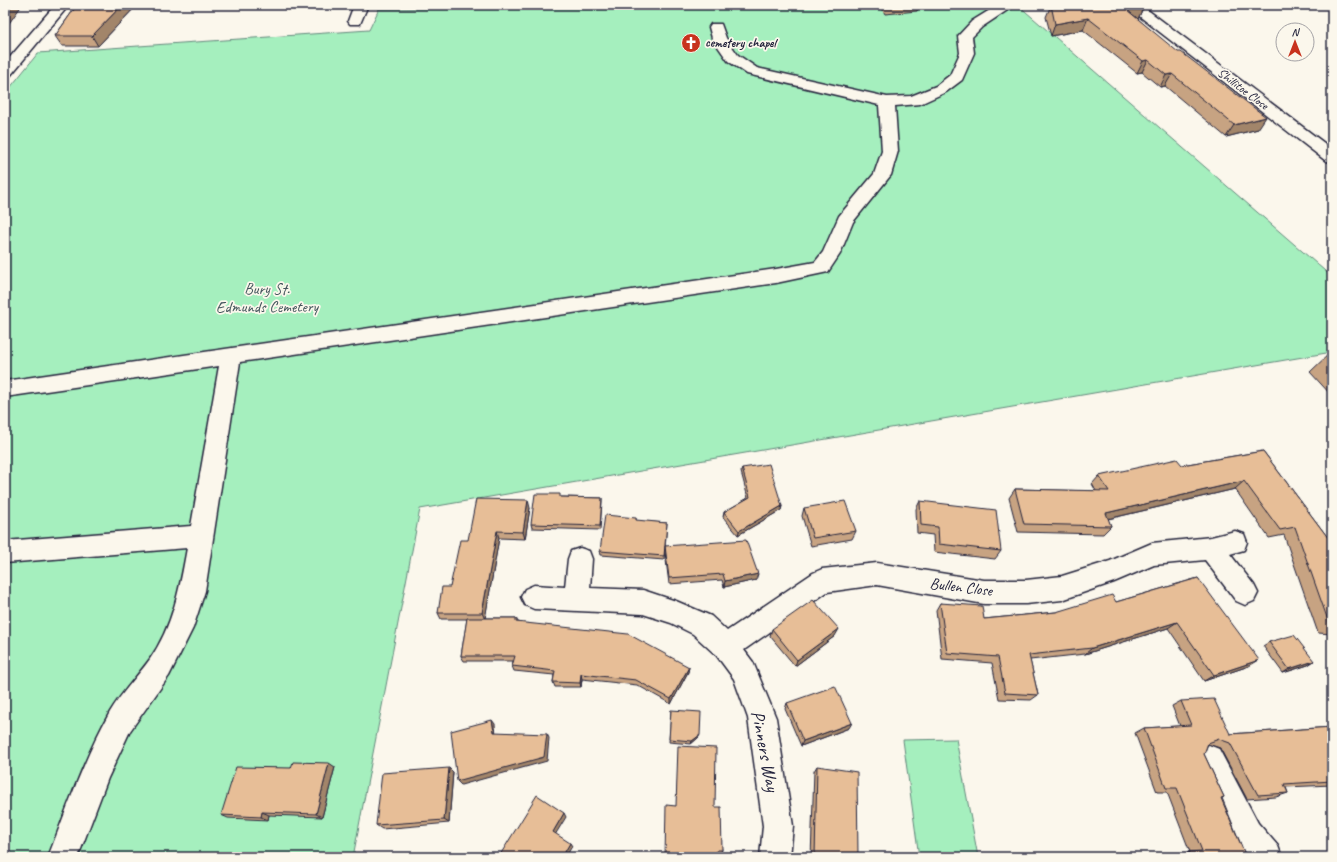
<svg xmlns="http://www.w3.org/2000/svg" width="1337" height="862" font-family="Caveat,sans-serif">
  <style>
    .green { fill: #a5efbe; stroke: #64887c }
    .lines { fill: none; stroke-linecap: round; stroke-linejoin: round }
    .minor-casing { stroke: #22223b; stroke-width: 3 }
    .minor { fill: #fbf7ec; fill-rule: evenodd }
    .wall { fill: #c7a382; stroke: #22223b }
    .shaded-wall { fill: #a2856a; stroke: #22223b }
    .building { fill: #e7be97; stroke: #22223b }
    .labels { text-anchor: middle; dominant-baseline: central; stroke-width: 3.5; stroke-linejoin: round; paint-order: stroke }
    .far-poi-label { font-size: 13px; font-weight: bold; fill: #22223b; stroke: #fbf7ec; text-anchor: start }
    .far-street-label { font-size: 13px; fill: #22223b; stroke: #fbf7ec }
    .park-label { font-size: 16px; fill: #43555c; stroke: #fbf7ec }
    .street-label { font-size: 16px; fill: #22223b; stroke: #fbf7ec }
    .near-street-label { font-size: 19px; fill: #22223b; stroke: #fbf7ec }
  </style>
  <rect width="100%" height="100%" fill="#fbf7ec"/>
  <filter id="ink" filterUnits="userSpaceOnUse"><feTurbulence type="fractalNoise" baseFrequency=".025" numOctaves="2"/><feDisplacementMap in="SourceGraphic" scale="8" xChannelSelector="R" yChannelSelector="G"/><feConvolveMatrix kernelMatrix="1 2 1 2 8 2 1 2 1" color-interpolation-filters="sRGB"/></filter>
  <g filter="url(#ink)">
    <path class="green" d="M462,5H584V9L670,5H1018L1332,277V352L420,509L353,857H5V94L38,53L369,30L379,9L461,8Z
      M956,739L978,857H919L903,740Z"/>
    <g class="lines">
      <defs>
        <path id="minor" d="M55,5H69L10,76L5,78V63Z
          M354,5H368L360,24H350L348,21Z
          M998,5H1015L982,27L972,37L974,53L962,80L946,92L920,104L895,106L898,151L891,175L853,222L840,254L828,272L776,283L240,362L205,591L193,628L169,676L130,731L108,778L78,857H48C67,809 84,758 110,712C121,693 137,677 150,659C173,626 180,587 187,548L5,563V541L191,526L219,366L5,397V381L776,269L815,262L823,252L839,216L874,174L882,151L879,105L747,74L728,61L712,38L709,27L711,24H721L726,38L738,55L757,68L887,97L911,96L936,86L950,75L960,53L958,36L972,21Z
          M1125,5H1141L1332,149V162L1326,161Z
          M1235,531L1244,534L1247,542L1244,550L1230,554L1254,585L1258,593L1254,601L1245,605L1236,601L1205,560L1154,565L1114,582L1062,600L1026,604H984L877,585L827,592L744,650L753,662L776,718L793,826L790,857H760L763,826L748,718L734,679L717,656L693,634L671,623L643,614L534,609L525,605L521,597L525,589L534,585L565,587L568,559L571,551L580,548L589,551L592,559L590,588L643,590L676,601L711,616L727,631L813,573L822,569L877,563L984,580H1026L1062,576L1110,561L1152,543L1211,537Z
          M1209,745L1219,749L1258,823L1278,846L1282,857H1247L1236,845L1195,759L1199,749Z"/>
      </defs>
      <use href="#minor" class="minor-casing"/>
      <use href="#minor" class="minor"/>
    </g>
    <path class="wall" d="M77,5H137L98,46H62L55,36Z
      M880,5H919L917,11L885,14Z
      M1051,5L1143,8L1138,19L1258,129L1226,137L1165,86L1160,87L1142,72L1137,73L1083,30L1051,36L1046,17Z
      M1332,351V396L1310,372Z
      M1263,451L1332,543V634L1318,633L1284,535L1269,538L1235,489L1108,519L1111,526L1103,534L1018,532L1009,498L1015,489L1096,491L1092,484L1099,476L1182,465Z
      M742,468L782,506L781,510L738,535L723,517L724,512L748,498L741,472Z
      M561,497L602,498V502L600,530L532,528L531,524Z
      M920,501L1001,551L995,559L934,552L933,535L917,533L916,509Z
      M530,508L525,539L499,538L485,618H516L518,622L689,667L688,672L671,704L637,685L582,679L581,687H555L553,682L554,675L514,671L512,666L513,661H464L461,656L467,619H441L438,613L450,587L468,540Z
      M804,508L856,531L852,539L811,546L802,516Z
      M636,518V521L667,523L664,560L601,555L600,551Z
      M665,546L756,580L724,587L722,580L669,584L665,552Z
      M1198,578L1249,666L1204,681L1168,628L1085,654L1030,660L1038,695L1031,700L999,699L992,663L942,659L936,610L940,603L984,619L1056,612L1116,602Z
      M772,629L835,636L795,666L770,636Z
      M1269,642L1314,661L1308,665L1283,673L1263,646Z
      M1181,701L1230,734L1332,727V785L1286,787L1288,793L1276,797L1247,799L1220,748L1208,744L1204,754L1224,797L1222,798L1246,857H1179L1178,855L1190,852L1167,792H1157L1135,733L1144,728L1180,726L1172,706Z
      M787,703L849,728L801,746L785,709Z
      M671,710L699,737L691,744L669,742Z
      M817,766L858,857H811L814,771Z
      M335,767L322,817L269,815L268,820L228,818L221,815L291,768Z
      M449,768L453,772L449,823L382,829L376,825Z
      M676,806L715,807L722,850L721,853H716Z"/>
    <path class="shaded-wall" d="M8,5H22L5,29V9Z
      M122,5H137L98,46L92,36Z
      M1143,8L1138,19L1127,10Z
      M1088,18L1083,30L1051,36L1055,24Z
      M1148,60L1142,72L1137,73L1143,61Z
      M1172,74L1165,86L1160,87L1166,75Z
      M1266,117L1258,129L1226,137L1234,125Z
      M1244,481L1235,489L1099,521L1106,513Z
      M528,500L530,508L525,539L523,532Z
      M782,506L781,510L738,535L739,531Z
      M497,531L499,538L485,619L482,613Z
      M758,574L756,580L724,587L725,581Z
      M1177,622L1168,628L1085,654L1092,648Z
      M839,629L835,636L795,666L797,660Z
      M1259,660L1249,666L1204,681L1214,675Z
      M1314,661L1308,665L1283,673L1289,669Z
      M689,667L688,672L671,704V699Z
      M581,674L582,679L581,687L580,683Z
      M492,720L495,724L496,736L494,732Z
      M852,723L849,728L801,746L803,741Z
      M547,734L549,738L547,761L461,785L457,781Z
      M700,735L699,737L691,744L692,741Z
      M329,763L335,767L322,817L316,814Z
      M449,768L453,772L449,823L444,820Z
      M262,812L269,815L268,820L261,817Z
      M564,813L566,817L555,835L553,832Z
      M570,843L572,846L566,857H562Z"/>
    <path class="building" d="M5,5H8L5,9Z
      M77,5H122L92,36H55Z
      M1051,5H1140L1143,8L1127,10L1178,52H1181L1266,117L1234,125L1172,74L1166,75L1148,60L1143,61L1088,18L1055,24Z
      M1263,451L1332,543V626H1330L1295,527L1280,530L1244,481L1106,513L1111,526L1024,524L1015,489L1109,491L1099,476L1177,459L1182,465Z
      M769,464L782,506L739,531L724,512L750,497L742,468Z
      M535,494H560V497L602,498L600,526L531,524Z
      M476,499L528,500L523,532L497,531L482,613H438L442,587H450L460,540H468Z
      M845,501L856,531L813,538L804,508Z
      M920,501L996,510L1001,551L939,544L938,527L921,525Z
      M605,515L636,518V520L667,523L664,556L600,551Z
      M746,540L758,574L725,581L723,574L669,578L665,546Z
      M1198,578L1259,660L1214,675L1177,622L1092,648L1029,655L1038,695L1005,693L998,657L947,653L940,603L982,606L984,619L1056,612L1112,595L1116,602Z
      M813,600L839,629L797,660L772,629Z
      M467,618H516V622L628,634L689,667L671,699L636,680L581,674L580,683L553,682L555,671L512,666L515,656H461Z
      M1294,635L1314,661L1289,669L1269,642Z
      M835,686L852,723L803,741L787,703Z
      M1214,699L1230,734L1332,727V781L1284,784L1288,793L1258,795L1230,743L1219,739L1208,743L1204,754L1224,797L1221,798L1246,857H1191L1189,852L1202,851L1177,788H1166L1144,728L1191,725L1181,701Z
      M671,710L701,712L700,735L692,741L669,739Z
      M492,720L494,732L547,734L544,757L457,781L451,731Z
      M678,746L716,748L715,807H721L722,850H717L715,857H665L666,805L676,806Z
      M293,762L329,763L316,814L262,812L261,817L221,815L236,767L291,768Z
      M817,766L857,772L858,857H815Z
      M449,768L444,820L376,825L382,773Z
      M537,795L564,813L553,832L570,843L562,857H503L500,855Z
      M355,856H388V857H355Z"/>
  </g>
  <defs>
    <symbol id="church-disc" viewBox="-11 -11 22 22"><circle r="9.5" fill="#c8321e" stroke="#fbf7ec"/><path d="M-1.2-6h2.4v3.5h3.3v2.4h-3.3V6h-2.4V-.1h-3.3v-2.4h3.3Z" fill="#fff"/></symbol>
  </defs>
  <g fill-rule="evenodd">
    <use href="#church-disc" x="680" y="32" width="22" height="22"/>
  </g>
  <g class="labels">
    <g class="far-poi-label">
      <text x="705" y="43">cemetery chapel</text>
    </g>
    <g class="far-street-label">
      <text transform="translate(1243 89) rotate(37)">Shillitoe Close</text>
    </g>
    <g class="park-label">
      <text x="267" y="289">Bury St.<tspan x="267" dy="18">Edmunds Cemetery</tspan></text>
    </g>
    <g class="street-label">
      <text transform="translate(961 587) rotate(7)">Bullen Close</text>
    </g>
    <g class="near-street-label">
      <text transform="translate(765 751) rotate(79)">Pinners Way</text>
    </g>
  </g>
  <rect width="1337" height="862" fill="none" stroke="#fbf7ec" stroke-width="20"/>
  <rect x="10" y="10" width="1317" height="842" fill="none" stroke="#22223b" stroke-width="1.5" filter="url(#ink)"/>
  <g transform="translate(1295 42)"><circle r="19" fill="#fbf7ec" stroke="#a4a2a5"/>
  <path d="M0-3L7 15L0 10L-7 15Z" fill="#c8321e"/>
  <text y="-6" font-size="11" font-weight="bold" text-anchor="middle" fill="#22223b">N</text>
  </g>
</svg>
